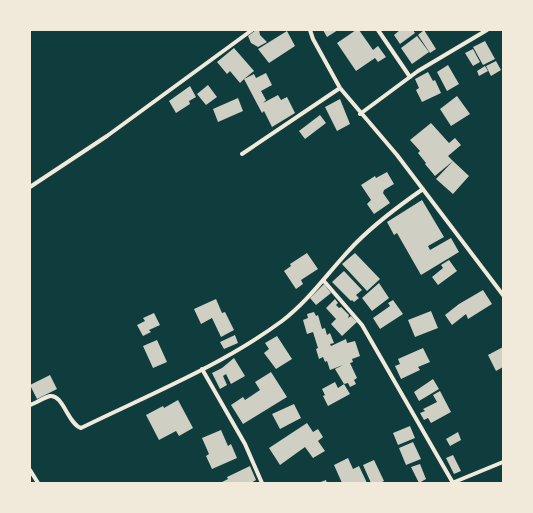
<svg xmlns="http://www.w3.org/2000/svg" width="533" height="513" font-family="Rubik,sans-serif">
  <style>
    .building { fill: #cfcfc3 }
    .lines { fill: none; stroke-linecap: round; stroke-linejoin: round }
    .minor { stroke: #f1e9da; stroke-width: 4 }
  </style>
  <rect width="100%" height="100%" fill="#0f3d3e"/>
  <path class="building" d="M256,30H259L260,35L267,42L258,47L251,43L248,36Z
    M323,30H338L327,37Z
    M356,30H359L373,50L378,46L386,57L378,62L375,58L356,71L337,43Z
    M400,30H413L415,33L400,44L394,35Z
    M424,30L436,49L430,53L418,35Z
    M287,31L295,46L269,63L258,49Z
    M417,36L429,52L412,64L401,48Z
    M485,41L495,59L483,65L473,47Z
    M234,48L254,71L244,79L254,74L256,78L266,73L272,85L261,91L266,100L263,103L278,95L281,100L287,97L295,113L272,127L264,111L262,113L244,79L240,83L230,71L227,74L217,62Z
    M473,49L480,62L473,66L465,53Z
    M496,61L501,70L491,76L486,66Z
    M448,65L459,84L447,91L437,72Z
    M485,66L488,71L479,76L477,71Z
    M428,72L433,81L435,80L441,93L422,102L416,90L419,88L415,79Z
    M208,85L217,97L206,105L197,94Z
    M190,86L196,97L189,101L190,104L176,113L169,101Z
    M457,96L470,114L451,126L440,109Z
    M238,98L243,111L218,122L213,109Z
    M340,99L350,124L337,131L325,107Z
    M320,115L326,123L305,139L299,131Z
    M431,123L449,143L455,138L461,145L448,156L453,161L435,176L425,164L426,163L418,153L420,151L410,140Z
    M453,161L469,176L453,194L436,179Z
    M387,172L394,184L384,190L383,193L390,203L374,214L367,204L371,200L361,185L375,176L376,178Z
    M422,200L444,237L428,246L430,250L451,238L459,252L421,275L397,233L394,235L387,222Z
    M307,253L318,269L301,280L303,284L296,289L284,271L291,266L290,264Z
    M355,253L380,279L367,291L342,264Z
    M449,260L457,271L438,285L432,277L443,268L441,265Z
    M344,271L362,290L356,295L359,298L354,302L352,300L351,301L332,282Z
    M379,283L389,298L372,311L362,298Z
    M324,284L331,293L316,305L310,298Z
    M483,290L492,304L468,319L466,314L452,325L445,315L459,304Z
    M216,299L222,313L225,312L234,330L221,337L212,318L201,324L194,309Z
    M335,299L338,303L336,305L339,308L341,307L349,315L348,318L351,316L357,322L342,336L331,324L336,319L326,308Z
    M393,300L403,314L380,329L373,318L390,306L388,303Z
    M431,311L438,328L415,337L408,320Z
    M314,312L316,316L318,315L322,329L325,328L327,335L330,333L334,343L330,344L331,346L346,339L347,343L355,341L360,356L352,359L353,362L350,363L357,378L354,380L356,384L350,387L348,383L344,384L335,369L343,365L330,370L327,361L325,362L323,357L319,359L316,349L318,348L313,332L307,334L303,320L308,318L307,314Z
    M154,313L160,325L149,330L151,332L143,336L137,325L145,321L143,318Z
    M235,335L238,343L224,349L220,342Z
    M277,336L292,359L276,369L264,353L269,349L265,343Z
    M157,340L167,362L153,368L143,346Z
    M503,347V367L496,371L488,355Z
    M423,348L430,362L418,367L420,370L401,379L395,366L400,364L398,359Z
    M234,358L245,376L231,384L226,374L223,376L227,385L220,389L212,373L222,368Z
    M271,372L287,397L243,424L231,405L243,397L245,400L260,390L255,382Z
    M50,375L57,389L37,399L30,385Z
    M433,379L439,389L419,401L414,392Z
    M335,382L338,388L344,384L350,394L328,406L323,396L325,395L322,389Z
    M440,391L451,412L431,423L428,418L424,420L420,413L425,411L423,409L437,402L433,395Z
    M178,400L193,428L179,436L176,431L159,440L146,415L163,406L164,408Z
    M294,404L301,418L280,429L272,414Z
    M307,423L313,432L318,429L323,437L318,441L325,451L313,458L305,447L280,465L269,448Z
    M410,426L415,438L398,445L393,433Z
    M221,430L228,446L231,444L237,458L212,469L206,456L209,454L202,438Z
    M458,432L461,440L450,446L446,439Z
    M413,442L421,459L406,465L399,448Z
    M453,455L461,471L454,474L446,458Z
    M348,458L353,469L359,466L367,483H342L334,465Z
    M374,460L384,481L380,483H371L363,465Z
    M420,464L426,479L419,483L411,467Z
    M250,466L256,480L251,483H220L228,479L227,477Z
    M326,480L327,483H318Z"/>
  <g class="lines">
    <path class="minor" d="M310,30L313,39L340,88L397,155L503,295
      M378,30L410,77
      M360,114L418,71L487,30
      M242,154L340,88
      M30,187L107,136L252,30
      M323,280L362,325L453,483
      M202,369L245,444L262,483
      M30,405C36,403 43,398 50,396C63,394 68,424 81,428C148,395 221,366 282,321C311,299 331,268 357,242C377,222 400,205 423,189
      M30,470L38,483
      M452,483L503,462"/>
  </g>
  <rect width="533" height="513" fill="none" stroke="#f1e9da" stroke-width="62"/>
</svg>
